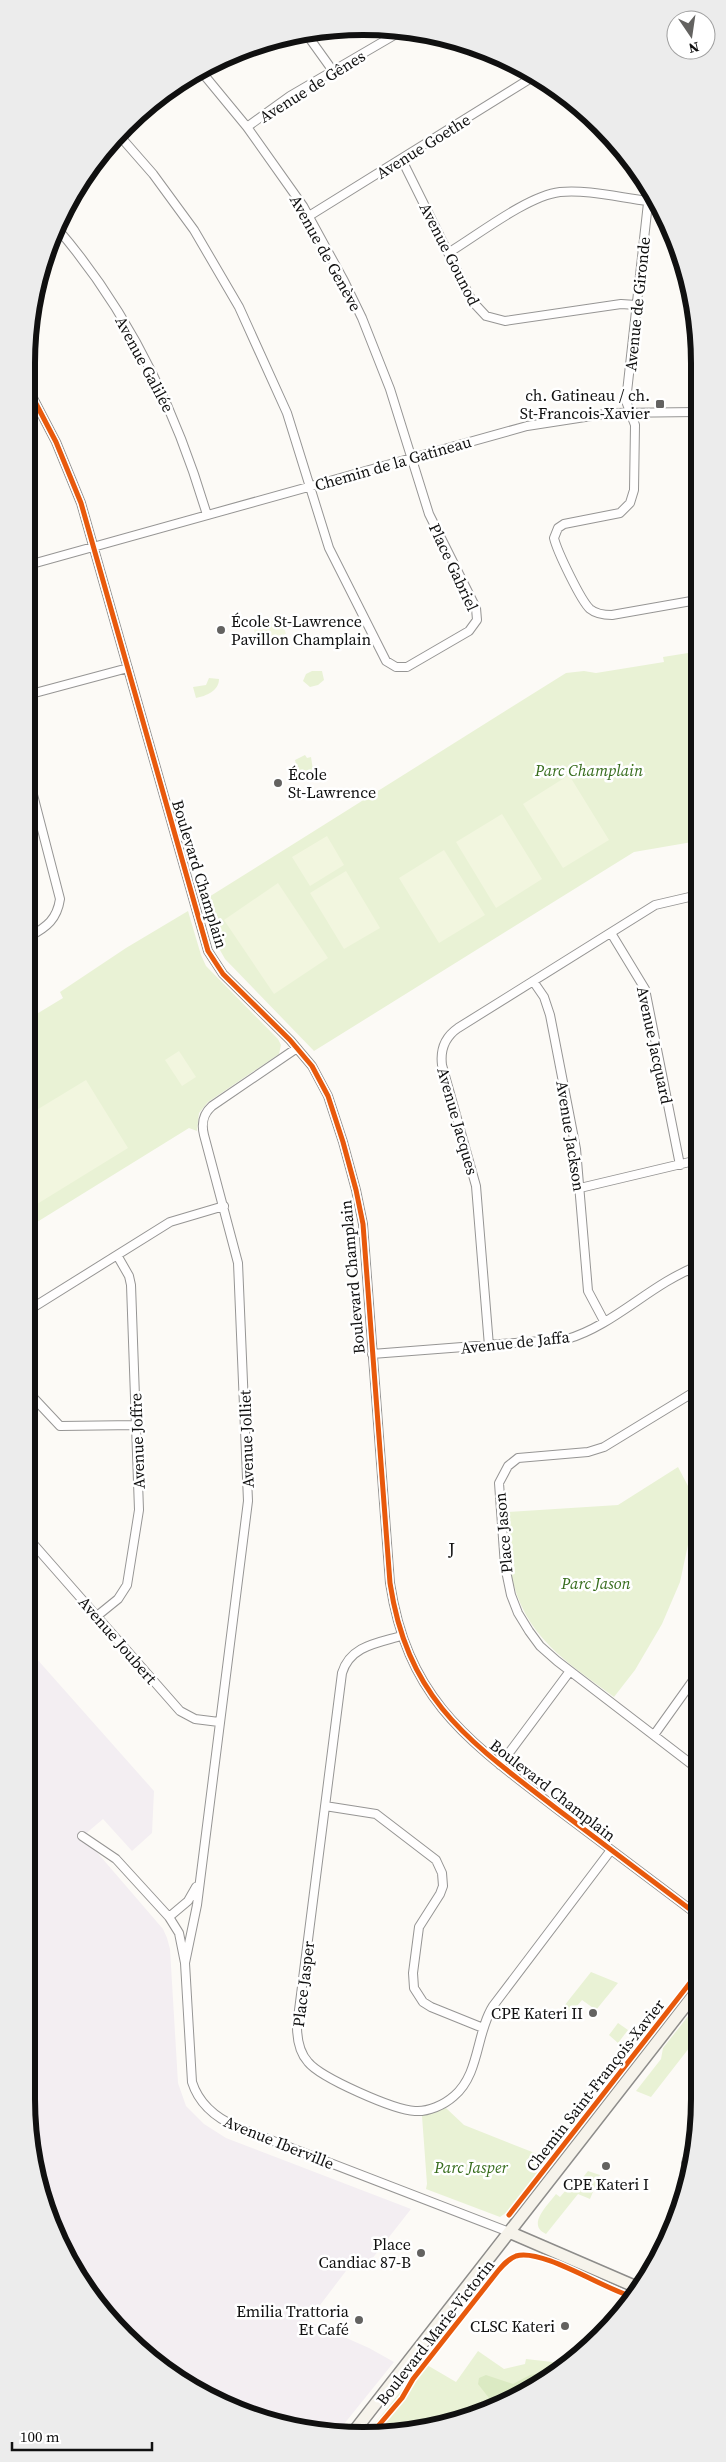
<svg xmlns="http://www.w3.org/2000/svg" width="726" height="2462" font-family="'Source Serif 4',serif">
  <style>
    .industrial { fill: #f3eef2 }
    .green { fill: #e9f2d5 }
    .forest { fill: #dbeac3 }
    .pitch { fill: #f2f6df }
    .lines { fill: none; stroke-linecap: round; stroke-linejoin: round }
    .street-casing { stroke: #969594; stroke-width: 10 }
    .secondary-casing { stroke: #8d8c8a; stroke-width: 14 }
    .street { stroke: #fffefe; stroke-width: 8 }
    .secondary { stroke: #f6f3eb; stroke-width: 11 }
    .cycleway-casing { stroke: #fff; stroke-width: 8 }
    .cycleway { stroke: #e8590c; stroke-width: 5 }
    .poi-dot { fill: #636260; stroke: #fff; stroke-width: 2 }
    .labels { text-anchor: middle; dominant-baseline: central; stroke-width: 5; stroke-linejoin: round; paint-order: stroke }
    .street-label { font-size: 16px; fill: #101010; stroke: #fff }
    .poi-label { font-size: 16px; fill: #101010; stroke: #fff; text-anchor: end }
    .park-label { font-size: 16px; font-style: italic; fill: #366c1c; stroke: #fff }
    .neighbourhood-label { font-size: 18px; letter-spacing: 1px; fill: #101010; stroke: #fff }
    .rim { fill: none; stroke: #101010; stroke-width: 6 }
  </style>
  <rect width="100%" height="100%" fill="#fcfaf6"/>
  <path class="industrial" d="M28,1649L154,1791L152,1833L132,1851L103,1819L83,1836L163,1929L167,1938L170,1949L178,2083L186,2106L204,2124L226,2138L411,2209L368,2264L355,2259L308,2321L369,2348L394,2362L336,2434L276,2424L214,2401L158,2366L110,2321L52,2228L33,2164L26,2099Z"/>
  <path class="green" d="M688,653L697,656L698,841L634,852L314,1051L225,959L216,943L204,900L566,673L584,671L596,673L664,662L663,657Z
    M312,671H322L324,680L318,685L310,687L303,681L306,674Z
    M209,678L219,679C219,691 206,696 196,698L193,687L206,685Z
    M305,755L307,758L311,757L313,770L299,776L295,760Z
    M188,911L201,955L206,966L278,1039L281,1045L279,1054L208,1102L199,1113L197,1131L189,1128L29,1227L30,1018L63,998L60,992L126,948Z
    M678,1467L697,1503L680,1582L662,1624L635,1670L614,1697C567,1662 523,1636 511,1573C508,1553 507,1532 506,1512L618,1505Z
    M591,1972L618,1983L596,2010L582,2000L572,2012L564,2006Z
    M700,2001V2034L651,2097L636,2091L661,2059L663,2048Z
    M618,2023L628,2030L618,2043L609,2035Z
    M446,2108L464,2125L550,2159L513,2208L500,2217L426,2189L427,2184L422,2116Z
    M588,2171L600,2175L590,2199L578,2194L546,2234C526,2225 548,2205 556,2194L560,2197L566,2190L562,2186L572,2191Z
    M478,2351L504,2369L525,2364L526,2359L570,2364L512,2401L450,2424L368,2432L409,2381L415,2380L427,2365L456,2382Z"/>
  <path class="forest" d="M546,2372L554,2375L512,2401L496,2407L478,2384L479,2378L486,2375L513,2384L530,2375Z"/>
  <path class="pitch" d="M281,618L286,634L257,642L253,626Z
    M569,775L609,840L563,868L523,804Z
    M502,814L542,879L496,908L456,842Z
    M327,836L344,865L310,886L292,857Z
    M444,850L485,915L439,943L399,878Z
    M346,871L380,928L344,949L310,893Z
    M278,883L328,958L274,994L224,920Z
    M179,1051L196,1077L182,1086L165,1060Z
    M86,1080L128,1148L29,1209L30,1114Z"/>
  <g class="lines">
    <defs>
      <path id="street" d="M305,32L333,71
        M247,127L290,96L403,30
        M118,134L153,174L194,230L239,307L287,413L329,548L386,661L396,667H407L469,631L477,620L476,608L429,514L390,389L362,318L344,281L303,206L247,127L200,70
        M402,160L472,301L486,316L505,321L621,304L636,305
        M649,194L626,401L635,425L634,490L630,503L620,513L564,524L558,528L554,538C557,551 581,601 590,609C596,614 605,615 612,615L697,600
        M309,216L536,75
        M56,227C128,310 176,410 207,515
        M448,253C478,235 527,196 560,192C586,189 622,198 648,201
        M32,396L56,442L81,503L208,951L223,974L290,1040L312,1066L328,1096L343,1142L356,1190L363,1224L390,1583C408,1701 469,1741 557,1809C605,1845 652,1881 699,1916
        M32,564L527,426L611,413L697,412
        M31,694L128,668
        M611,933L645,989L680,1165
        M30,936C47,927 57,919 60,899L31,787
        M533,981L544,997L550,1015L576,1149L588,1291L604,1321
        M580,1188L698,1160
        M690,1269L698,1287
        M29,1310L170,1222L224,1206
        M489,1346L476,1186L442,1065C440,1049 445,1037 458,1028L655,905L698,895
        M372,1354L567,1339C613,1326 652,1283 698,1266
        M699,1389L604,1447L588,1452L518,1458L508,1466L499,1483L505,1566L511,1595L518,1613L529,1631L540,1646L557,1661L699,1770
        M29,1393L60,1426L137,1425
        M28,1538L180,1711L195,1719L219,1722
        M97,1616L118,1599L127,1585L139,1510L131,1285L129,1276L117,1255
        M401,1636C377,1643 350,1646 342,1673L297,2026C297,2040 299,2052 308,2062C321,2078 394,2110 415,2111C428,2112 444,2105 454,2096C480,2074 476,2033 493,2006L611,1850
        M654,1735L699,1672
        M500,1765L570,1671
        M325,1806L376,1814L436,1860L442,1873L443,1886L440,1894L419,1927L413,1973L414,1988L423,2002L431,2007L483,2028
        M82,1836L116,1859L169,1917L179,1933L185,1963L192,2082C199,2104 216,2118 237,2127L509,2232
        M169,1917L188,1901L196,1887
        M185,1963L197,1905L248,1501L238,1263L204,1135C201,1123 203,1114 212,1106L297,1048
        M690,2175L686,2163L696,2135"/>
      <path id="secondary" d="M509,2232L641,2289
        M352,2434L700,1987"/>
    </defs>
    <use href="#street" class="street-casing"/>
    <use href="#secondary" class="secondary-casing"/>
    <use href="#street" class="street"/>
    <use href="#secondary" class="secondary"/>
    <defs>
      <path id="cycleway" d="M32,396L56,442L81,503L208,951L223,974L290,1040L312,1066L328,1096L343,1142L356,1190L363,1224L390,1583C408,1701 469,1741 557,1809C605,1845 652,1881 699,1916
        M509,2215L700,1970
        M373,2432L402,2398L413,2379L498,2271C503,2265 508,2259 516,2256C542,2248 604,2289 633,2297"/>
    </defs>
    <use href="#cycleway" class="cycleway-casing"/>
    <use href="#cycleway" class="cycleway"/>
  </g>
  <g class="poi-dot">
    <rect x="655" y="399" width="10" height="10" rx="2.5"/>
    <circle cx="221" cy="630" r="5"/>
    <circle cx="278" cy="783" r="5"/>
    <circle cx="593" cy="2013" r="5"/>
    <circle cx="606" cy="2166" r="5"/>
    <circle cx="421" cy="2253" r="5"/>
    <circle cx="359" cy="2320" r="5"/>
    <circle cx="565" cy="2326" r="5"/>
  </g>
  <g class="labels">
    <g class="street-label">
      <text transform="translate(312 86) rotate(-32)">Avenue de Gênes</text>
      <text transform="translate(423 146) rotate(-32)">Avenue Goethe</text>
      <text transform="translate(326 253) rotate(61)">Avenue de Genève</text>
      <text transform="translate(450 254) rotate(63)">Avenue Gounod</text>
      <text transform="translate(637 304) rotate(-84)">Avenue de Gironde</text>
      <text transform="translate(145 364) rotate(62)">Avenue Galilée</text>
      <text transform="translate(393 463) rotate(-16)">Chemin de la Gatineau</text>
      <text transform="translate(454 567) rotate(65)">Place Gabriel</text>
      <text transform="translate(200 874) rotate(73)">Boulevard Champlain</text>
      <text transform="translate(655 1045) rotate(78)">Avenue Jacquard</text>
      <text transform="translate(458 1121) rotate(74)">Avenue Jacques</text>
      <text transform="translate(571 1136) rotate(81)">Avenue Jackson</text>
      <text transform="translate(352 1277) rotate(-95)">Boulevard Champlain</text>
      <text transform="translate(515 1342) rotate(-6)">Avenue de Jaffa</text>
      <text transform="translate(246 1439) rotate(-92)">Avenue Jolliet</text>
      <text transform="translate(137 1441) rotate(-92)">Avenue Joffre</text>
      <text transform="translate(503 1533) rotate(-95)">Place Jason</text>
      <text transform="translate(118 1640) rotate(49)">Avenue Joubert</text>
      <text transform="translate(553 1790) rotate(38)">Boulevard Champlain</text>
      <text transform="translate(303 1984) rotate(-83)">Place Jasper</text>
      <text transform="translate(595 2085) rotate(-52)">Chemin Saint-François-Xavier</text>
      <text transform="translate(279 2142) rotate(22)">Avenue Iberville</text>
      <text transform="translate(435 2332) rotate(-52)">Boulevard Marie-Victorin</text>
    </g>
    <g class="poi-label">
      <text x="650" y="395">ch. Gatineau / ch.<tspan x="650" dy="18">St-Francois-Xavier</tspan></text>
      <text x="231" y="621" text-anchor="start">École St-Lawrence<tspan x="231" dy="18">Pavillon Champlain</tspan></text>
      <text x="288" y="774" text-anchor="start">École<tspan x="288" dy="18">St-Lawrence</tspan></text>
      <text x="583" y="2013">CPE Kateri II</text>
      <text x="606" y="2184" text-anchor="middle">CPE Kateri I</text>
      <text x="411" y="2244">Place<tspan x="411" dy="18">Candiac 87-B</tspan></text>
      <text x="349" y="2311">Emilia Trattoria<tspan x="349" dy="18">Et Café</tspan></text>
      <text x="555" y="2326">CLSC Kateri</text>
    </g>
    <g class="park-label">
      <text x="589" y="770">Parc Champlain</text>
      <text x="596" y="1583">Parc Jason</text>
      <text x="471" y="2167">Parc Jasper</text>
    </g>
    <g class="neighbourhood-label">
      <text x="452" y="1548">J</text>
    </g>
  </g>
  <path d="M0 0H726V2462H0ZM363 35H363A328 328 0 0 1 691 363V2099A328 328 0 0 1 363 2427H363A328 328 0 0 1 35 2099V363A328 328 0 0 1 363 35Z" fill="#ececec" fill-rule="evenodd"/>
  <path class="rim" d="M363 35H363A328 328 0 0 1 691 363V2099A328 328 0 0 1 363 2427H363A328 328 0 0 1 35 2099V363A328 328 0 0 1 363 35Z"/>
  <g transform="translate(691 35) rotate(167)"><circle r="24" fill="#ffffff" stroke="#9f9f9f"/>
  <path d="M0-4L9 19L0 12L-9 19Z" fill="#636260"/>
  <text y="-8" font-size="14" font-weight="bold" text-anchor="middle" fill="#101010">N</text>
  </g>
  <path d="M12 2442v8h140v-8" fill="none" stroke="#101010" stroke-width="2.5"/>
  <text x="20" y="2442" font-size="15" fill="#101010" stroke="#ffffff" stroke-width="4" paint-order="stroke">100 m</text>
</svg>
